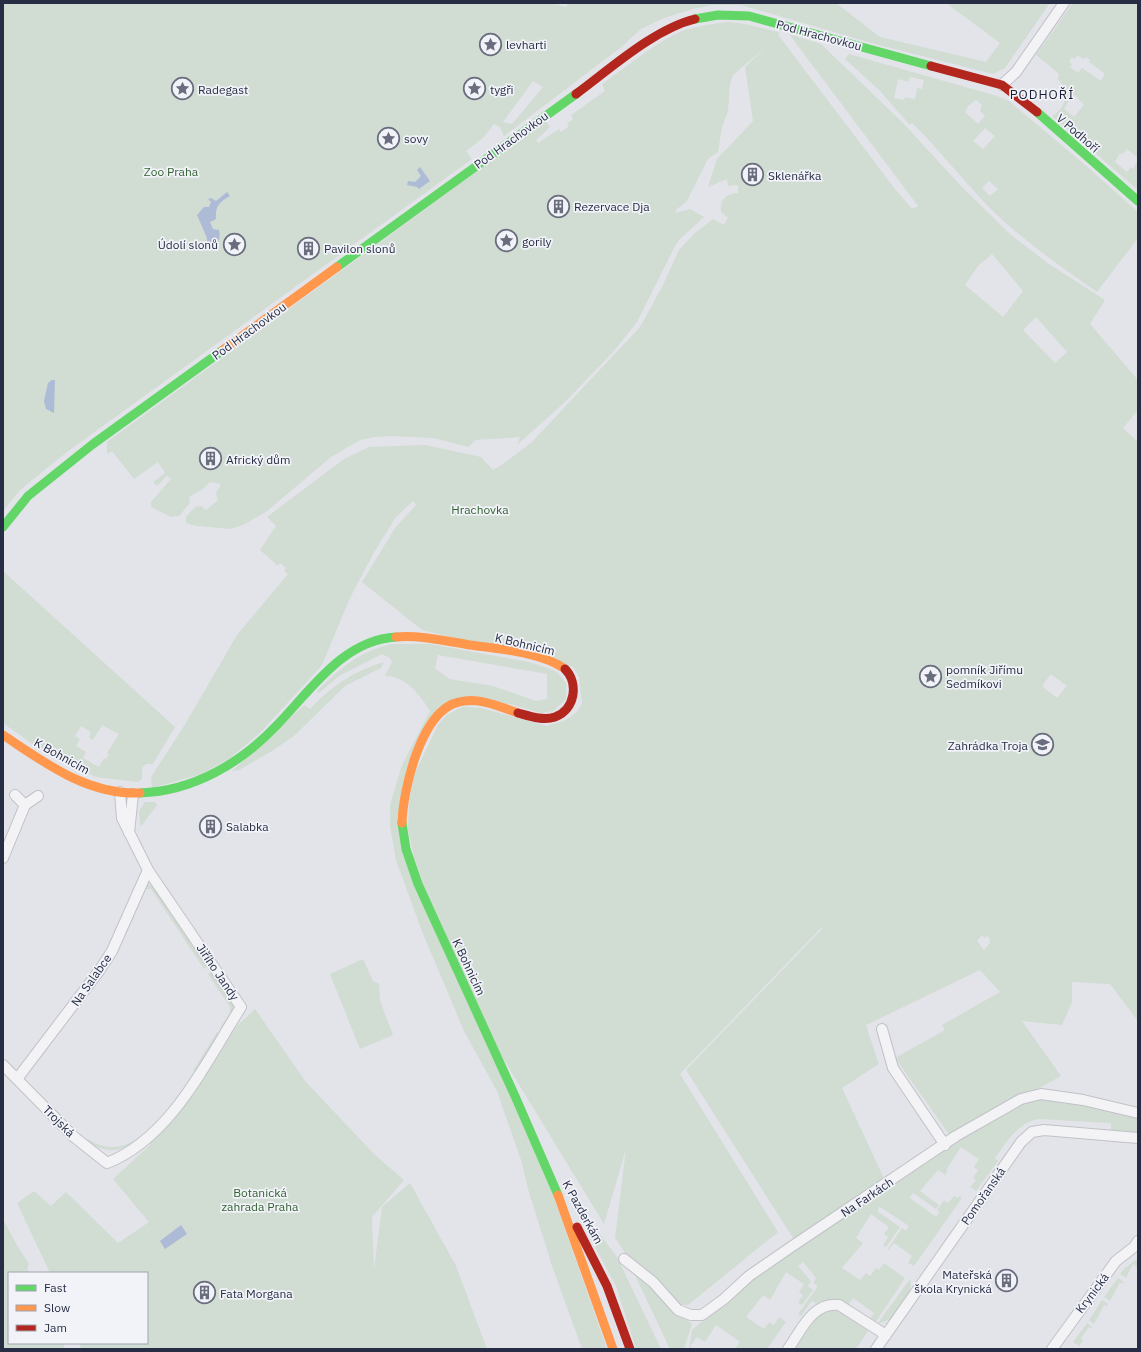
<svg xmlns="http://www.w3.org/2000/svg" width="1141" height="1352" font-family="'IBM Plex Sans',sans-serif">
  <style>
    .green { fill: #d1dcd3; fill-rule: evenodd }
    .water { fill: #aebbd7 }
    .lines { fill: none; stroke-linecap: round; stroke-linejoin: round }
    .street-casing { stroke: #c1c2c7; stroke-width: 12 }
    .street { stroke: #f3f3f5; stroke-width: 10 }
    .fast { stroke: #63d668; stroke-width: 9 }
    .slow { stroke: #ff974d; stroke-width: 9 }
    .jam { stroke: #b3261e; stroke-width: 9 }
    .labels { text-anchor: middle; dominant-baseline: central; stroke-width: 3.5; stroke-linejoin: round; paint-order: stroke }
    .street-label { font-size: 12px; fill: #272d45; stroke: #f1f3f8 }
    .poi-label { font-size: 12px; fill: #272d45; stroke: #f1f3f8; text-anchor: start }
    .park-label { font-size: 12px; fill: #346233; stroke: #f1f3f8 }
    .neighbourhood-label { font-size: 13px; letter-spacing: 1px; fill: #1a1e36; stroke: #f1f3f8 }
  </style>
  <rect width="100%" height="100%" fill="#e3e4e9"/>
  <path class="green" d="M3,3H552L566,7L568,3H836L880,37L986,62L1000,43L946,3H1050L1005,68L993,74L875,44L741,5H712L693,9L664,18L641,29L620,48L504,136L500,127L494,124L483,138L466,151L472,159L67,452L20,490L3,511ZM533,81L543,87L512,124L503,122Z
    M1073,3H1138V158L1127,149L1122,154L1120,153L1115,162L1127,172L1131,167L1133,169L1138,159V190L1052,116C1066,108 1070,93 1058,79L1059,74L1036,55ZM1077,55L1084,59L1086,57L1090,60L1089,62L1105,74L1101,81L1082,68L1078,73L1070,67L1072,64L1069,62L1072,57L1075,59ZM1075,95L1084,105L1074,117L1064,109L1072,96Z
    M728,22L745,24L778,32L779,36L895,189L912,209L918,206L789,34L821,44L903,123L960,185L1011,235L1049,264L1105,300L1090,324L1138,380V410L1123,428L1138,442V1021L1110,984L1072,982V1002L1062,1025L1022,1021L1061,1076L1032,1092L1007,1101L951,1137L895,1058L945,1030L942,1025L1000,992L980,970L866,1025L879,1064L842,1088L887,1185L998,1113L1035,1098L1089,1105L1138,1118V1133L1111,1132V1123L1039,1119C1017,1123 1008,1141 995,1158L998,1161L976,1191L970,1187L976,1180L973,1178L978,1170L974,1167L979,1159L961,1147L946,1170L948,1171L945,1175L938,1170L920,1191L939,1205L936,1209L913,1193L910,1198L936,1217L940,1212L937,1210L944,1200L948,1203L954,1196L958,1198L959,1196L962,1198L914,1266L908,1263L912,1256L894,1243L889,1250L888,1249L902,1228L906,1231L909,1226L880,1207L877,1211L900,1227L886,1247L883,1245L888,1237L884,1234L889,1227L871,1214L856,1238L863,1243L842,1268L860,1280L866,1273L870,1276L876,1268L879,1270L884,1263L905,1278L875,1323L869,1320L874,1313L853,1298L848,1305C837,1299 827,1298 817,1304L812,1301L801,1316L798,1314L818,1286L813,1283L816,1278L803,1262L798,1266L811,1281L808,1286L813,1290L802,1305L798,1303L803,1295L799,1292L804,1284L786,1272L770,1300L763,1295L746,1317L764,1329L769,1322L774,1325L779,1317L786,1322L767,1349H735L740,1342L716,1325L705,1342L697,1337L690,1346L694,1349H689L692,1330L795,1241L686,1070L823,928L822,927L680,1074L778,1232L688,1305H680L627,1256L615,1238L626,1149L604,1224L490,1037L415,862L408,830L409,804L414,775L438,725L447,715L462,707L481,708L547,726L564,721L577,712L582,703L579,677L573,667L422,630L362,582L395,528L416,505L413,501L396,517L373,554L350,598L322,665L262,731L229,759L201,774L152,788L151,777L184,726L237,635L288,574L284,571L286,568L280,563L278,566L260,550L276,526L267,517L344,459L369,447L425,445L481,457L493,470L503,464L531,443L640,327L662,287L679,250L695,233L713,219L724,225L728,218L721,212C719,199 727,194 738,193V185L728,186L727,179L708,187L717,159L753,121L745,67L768,45L733,75L730,84L728,111L722,127L718,152L708,159L687,201L677,209L675,213L690,209L704,217L680,239L675,246L637,322L613,352L566,401L517,445L520,437L475,440L469,447L433,438L392,436L375,437L360,440L331,457L266,512L243,525L230,529L197,526L186,523V517L195,507L201,506L206,510L218,500L216,493L221,484L210,482L203,489L189,497L190,503L179,516L171,517L151,507V502L171,479L167,476L157,486L153,482L165,473L158,462L134,479L112,451L107,454V442L546,121L550,127L536,140L538,143L559,129L561,132L569,126L567,124L573,119L571,115L605,91L602,84C625,68 656,42 682,31C697,26 712,24 728,22ZM757,165L762,180L748,185L744,169ZM992,254L1023,291L1003,317L965,285L978,266ZM1036,317L1067,352L1055,363L1023,330ZM1051,674L1067,686L1057,698L1042,686ZM982,935L985,938L987,936L990,939L989,941L990,943L984,950L977,941Z
    M849,54L997,96L1009,101L1084,164L1138,212V238L1097,292C1063,268 1028,244 997,215C967,186 942,152 912,123L910,125L879,90L845,59ZM910,77L924,80L922,89L917,88L915,99L905,97L904,100L894,98L898,79L908,82ZM976,100L982,105L980,111L985,116L978,124L965,112L968,106ZM985,128L995,136L983,149L973,141ZM989,181L998,189L990,196L982,188Z
    M3,571L175,727L153,764H146L142,768V779L138,782L96,777L31,743L3,723ZM102,725L119,734L107,753L109,754L106,759L104,758L99,767L83,758L86,752L76,746L80,739L75,736L81,726L91,732L89,738L93,740Z
    M391,644H430L529,662L548,668L557,672L566,683V699L553,711L541,713L510,704L438,707L397,817L553,1195L607,1349H582L552,1266L528,1189L521,1160L497,1091L464,1031L423,934L396,860L390,826V805L402,765L430,711C420,695 406,676 385,676L392,662L390,658L382,654L339,676L319,693L317,691C342,667 357,653 391,644ZM438,655L547,674V699L536,701L493,686L449,679L435,668Z
    M384,662L381,668L345,686L294,736L272,751L239,770L232,771L304,705L310,709C330,687 355,670 384,662Z
    M145,802H155L157,805L142,825H140L139,811Z
    M149,884L153,886L206,966L204,969L151,889H146L145,885Z
    M363,959L373,981L379,984L380,1001L393,1035L360,1049L330,974Z
    M211,973L234,1006L233,1013L223,1029L220,1028L230,1013V1007L208,974Z
    M255,1009L306,1082L374,1154L404,1180L372,1217L374,1269L382,1207L410,1183L456,1266L487,1349H81L80,1343H147V1273H50L17,1203L34,1191L51,1206L66,1192L118,1243L149,1222L113,1179L150,1145L148,1142L189,1093L193,1096L237,1026Z
    M217,1032L219,1034L197,1071H193Z
    M157,1122C138,1145 115,1161 87,1141L88,1139C116,1157 136,1142 157,1122Z
    M572,1197L617,1257L661,1349H636L616,1286L569,1199Z
    M3,1219L18,1247L29,1264L27,1268L29,1273H9V1343H63L65,1349H3Z
    M1138,1258V1268L1133,1264L1126,1278L1120,1274L1124,1269Z
    M633,1271C654,1287 670,1309 692,1324L684,1349H670Z
    M1118,1278L1124,1282L1122,1284L1120,1282L1110,1301L1104,1297Z
    M910,1279C914,1296 896,1322 878,1323Z
    M1102,1300L1108,1304L1107,1306L1104,1305L1094,1324L1089,1320Z
    M830,1309L841,1312L868,1331L856,1349H794L817,1317L821,1313Z
    M1087,1323L1092,1327L1091,1329L1089,1327L1081,1338L1083,1340L1079,1346L1073,1342Z"/>
  <path class="water" d="M420,167L430,181L419,189L417,187L407,185L408,181L415,182L421,176L417,170Z
    M227,192L230,196C219,202 215,207 216,219L210,222L213,229L219,230C221,239 218,247 209,249L206,243L207,238L197,215L204,207H209L211,202L208,199L211,198L216,201Z
    M52,380H55L54,413L46,409L44,401L48,383Z
    M181,1225L187,1234L165,1249L160,1241Z"/>
  <g class="lines">
    <defs>
      <path id="street" d="M1002,85L1016,72L1064,3
        M15,795L25,805
        M129,833L133,794
        M3,858L25,805L38,796
        M882,1029L893,1068L945,1145
        M3,1065L73,1136L107,1163C171,1138 206,1062 241,1007L148,870L122,818L120,792
        M17,1079L99,971L112,951L148,870
        M624,1259L653,1282L678,1310L691,1315H702L724,1299L749,1276L791,1247L956,1136L1021,1099L1041,1094L1083,1100L1138,1113
        M788,1349C801,1331 813,1301 839,1305L886,1335
        M876,1349L1021,1142L1032,1132L1044,1130L1138,1138
        M1052,1349L1116,1261L1134,1247L1138,1241"/>
    </defs>
    <use href="#street" class="street-casing"/>
    <use href="#street" class="street"/>
    <path class="fast" d="M695,19L718,15L749,16L931,66
      M1037,112L1138,201
      M337,267L576,94
      M3,527L28,496L93,444L223,350
      M140,793C194,791 241,763 277,725C311,690 343,640 396,637
      M402,823L406,849L418,884L515,1096L558,1195"/>
    <path class="slow" d="M223,350L337,267
      M396,637C421,635 445,641 470,645C498,649 542,652 565,669
      M3,735C45,763 87,795 140,793
      M402,823C403,790 421,710 459,702C479,697 498,706 518,713
      M558,1195L613,1349"/>
    <path class="jam" d="M931,66L1002,85L1037,112
      M576,94C610,69 654,29 695,19
      M518,713C529,716 543,721 555,717C575,710 579,683 565,669
      M577,1227L607,1286L630,1349"/>
  </g>
  <defs>
    <symbol id="sight-ring" viewBox="-11 -11 22 22"><circle r="9.5" fill="#f1f3f8" stroke="#696d7e" stroke-width="1.5"/><path d="M0-6L1.8-2.2L6-1.7L2.9 1.2L3.7 5.4L0 3.3L-3.7 5.4L-2.9 1.2L-6-1.7L-1.8-2.2Z" fill="#696d7e"/></symbol>
    <symbol id="building-ring" viewBox="-11 -11 22 22"><circle r="9.5" fill="#f1f3f8" stroke="#696d7e" stroke-width="1.5"/><path d="M-4-6H4V6H1V3H-1V6H-4ZM-2.5-4.3h1.7v1.8h-1.7ZM.8-4.3h1.7v1.8H.8ZM-2.5-1h1.7V.8h-1.7ZM.8-1h1.7V.8H.8Z" fill="#696d7e"/></symbol>
    <symbol id="school-ring" viewBox="-11 -11 22 22"><circle r="9.5" fill="#f1f3f8" stroke="#696d7e" stroke-width="1.5"/><path d="M0-5L7-2L0 1L-7-2ZM-4 1L0 2.5L4 1V4Q0 6-4 4Z" fill="#696d7e"/></symbol>
  </defs>
  <g fill-rule="evenodd">
    <use href="#sight-ring" x="478" y="32" width="25" height="25"/>
    <use href="#sight-ring" x="170" y="76" width="25" height="25"/>
    <use href="#sight-ring" x="462" y="76" width="25" height="25"/>
    <use href="#sight-ring" x="376" y="126" width="25" height="25"/>
    <use href="#building-ring" x="740" y="162" width="25" height="25"/>
    <use href="#building-ring" x="546" y="194" width="25" height="25"/>
    <use href="#sight-ring" x="494" y="228" width="25" height="25"/>
    <use href="#sight-ring" x="222" y="232" width="25" height="25"/>
    <use href="#building-ring" x="296" y="236" width="25" height="25"/>
    <use href="#building-ring" x="198" y="446" width="25" height="25"/>
    <use href="#sight-ring" x="918" y="664" width="25" height="25"/>
    <use href="#school-ring" x="1030" y="732" width="25" height="25"/>
    <use href="#building-ring" x="198" y="814" width="25" height="25"/>
    <use href="#building-ring" x="994" y="1268" width="25" height="25"/>
    <use href="#building-ring" x="192" y="1280" width="25" height="25"/>
  </g>
  <g class="labels">
    <g class="street-label">
      <text transform="translate(819 35) rotate(15)">Pod Hrachovkou</text>
      <text transform="translate(1078 133) rotate(41)">V Podhoří</text>
      <text transform="translate(511 140) rotate(-36)">Pod Hrachovkou</text>
      <text transform="translate(249 331) rotate(-36)">Pod Hrachovkou</text>
      <text transform="translate(525 644) rotate(13)">K Bohnicím</text>
      <text transform="translate(62 756) rotate(29)">K Bohnicím</text>
      <text transform="translate(469 967) rotate(65)">K Bohnicím</text>
      <text transform="translate(218 972) rotate(56)">Jiřího Jandy</text>
      <text transform="translate(91 980) rotate(-55)">Na Salabce</text>
      <text transform="translate(59 1121) rotate(45)">Trojská</text>
      <text transform="translate(983 1196) rotate(-55)">Pomořanská</text>
      <text transform="translate(867 1197) rotate(-34)">Na Farkách</text>
      <text transform="translate(583 1212) rotate(61)">K Pazderkám</text>
      <text transform="translate(1092 1293) rotate(-53)">Krynická</text>
    </g>
    <g class="poi-label">
      <text x="506" y="44">levharti</text>
      <text x="198" y="89">Radegast</text>
      <text x="490" y="89">tygři</text>
      <text x="404" y="138">sovy</text>
      <text x="768" y="175">Sklenářka</text>
      <text x="574" y="206">Rezervace Dja</text>
      <text x="522" y="241">gorily</text>
      <text x="218" y="244" text-anchor="end">Údolí slonů</text>
      <text x="324" y="248">Pavilon slonů</text>
      <text x="226" y="459">Africký dům</text>
      <text x="946" y="669">pomník Jiřímu<tspan x="946" dy="14">Sedmíkovi</tspan></text>
      <text x="1028" y="745" text-anchor="end">Zahrádka Troja</text>
      <text x="226" y="826">Salabka</text>
      <text x="992" y="1274" text-anchor="end">Mateřská<tspan x="992" dy="14">škola Krynická</tspan></text>
      <text x="220" y="1293">Fata Morgana</text>
    </g>
    <g class="park-label">
      <text x="171" y="171">Zoo Praha</text>
      <text x="480" y="509">Hrachovka</text>
      <text x="260" y="1192">Botanická<tspan x="260" dy="14">zahrada Praha</tspan></text>
    </g>
    <g class="neighbourhood-label">
      <text x="1042" y="94">PODHOŘÍ</text>
    </g>
  </g>
  <rect width="1141" height="1352" fill="none" stroke="#272d45" stroke-width="8"/>
  <rect x="8" y="1272" width="140" height="72" fill="#f1f3f8" stroke="#a0a4b0"/>
  <rect x="16" y="1285" width="20" height="6" fill="#63d668" stroke="#a0a4b0"/>
  <text x="44" y="1292" font-size="12" fill="#272d45">Fast</text>
  <rect x="16" y="1305" width="20" height="6" fill="#ff974d" stroke="#a0a4b0"/>
  <text x="44" y="1312" font-size="12" fill="#272d45">Slow</text>
  <rect x="16" y="1325" width="20" height="6" fill="#b3261e" stroke="#a0a4b0"/>
  <text x="44" y="1332" font-size="12" fill="#272d45">Jam</text>
</svg>
